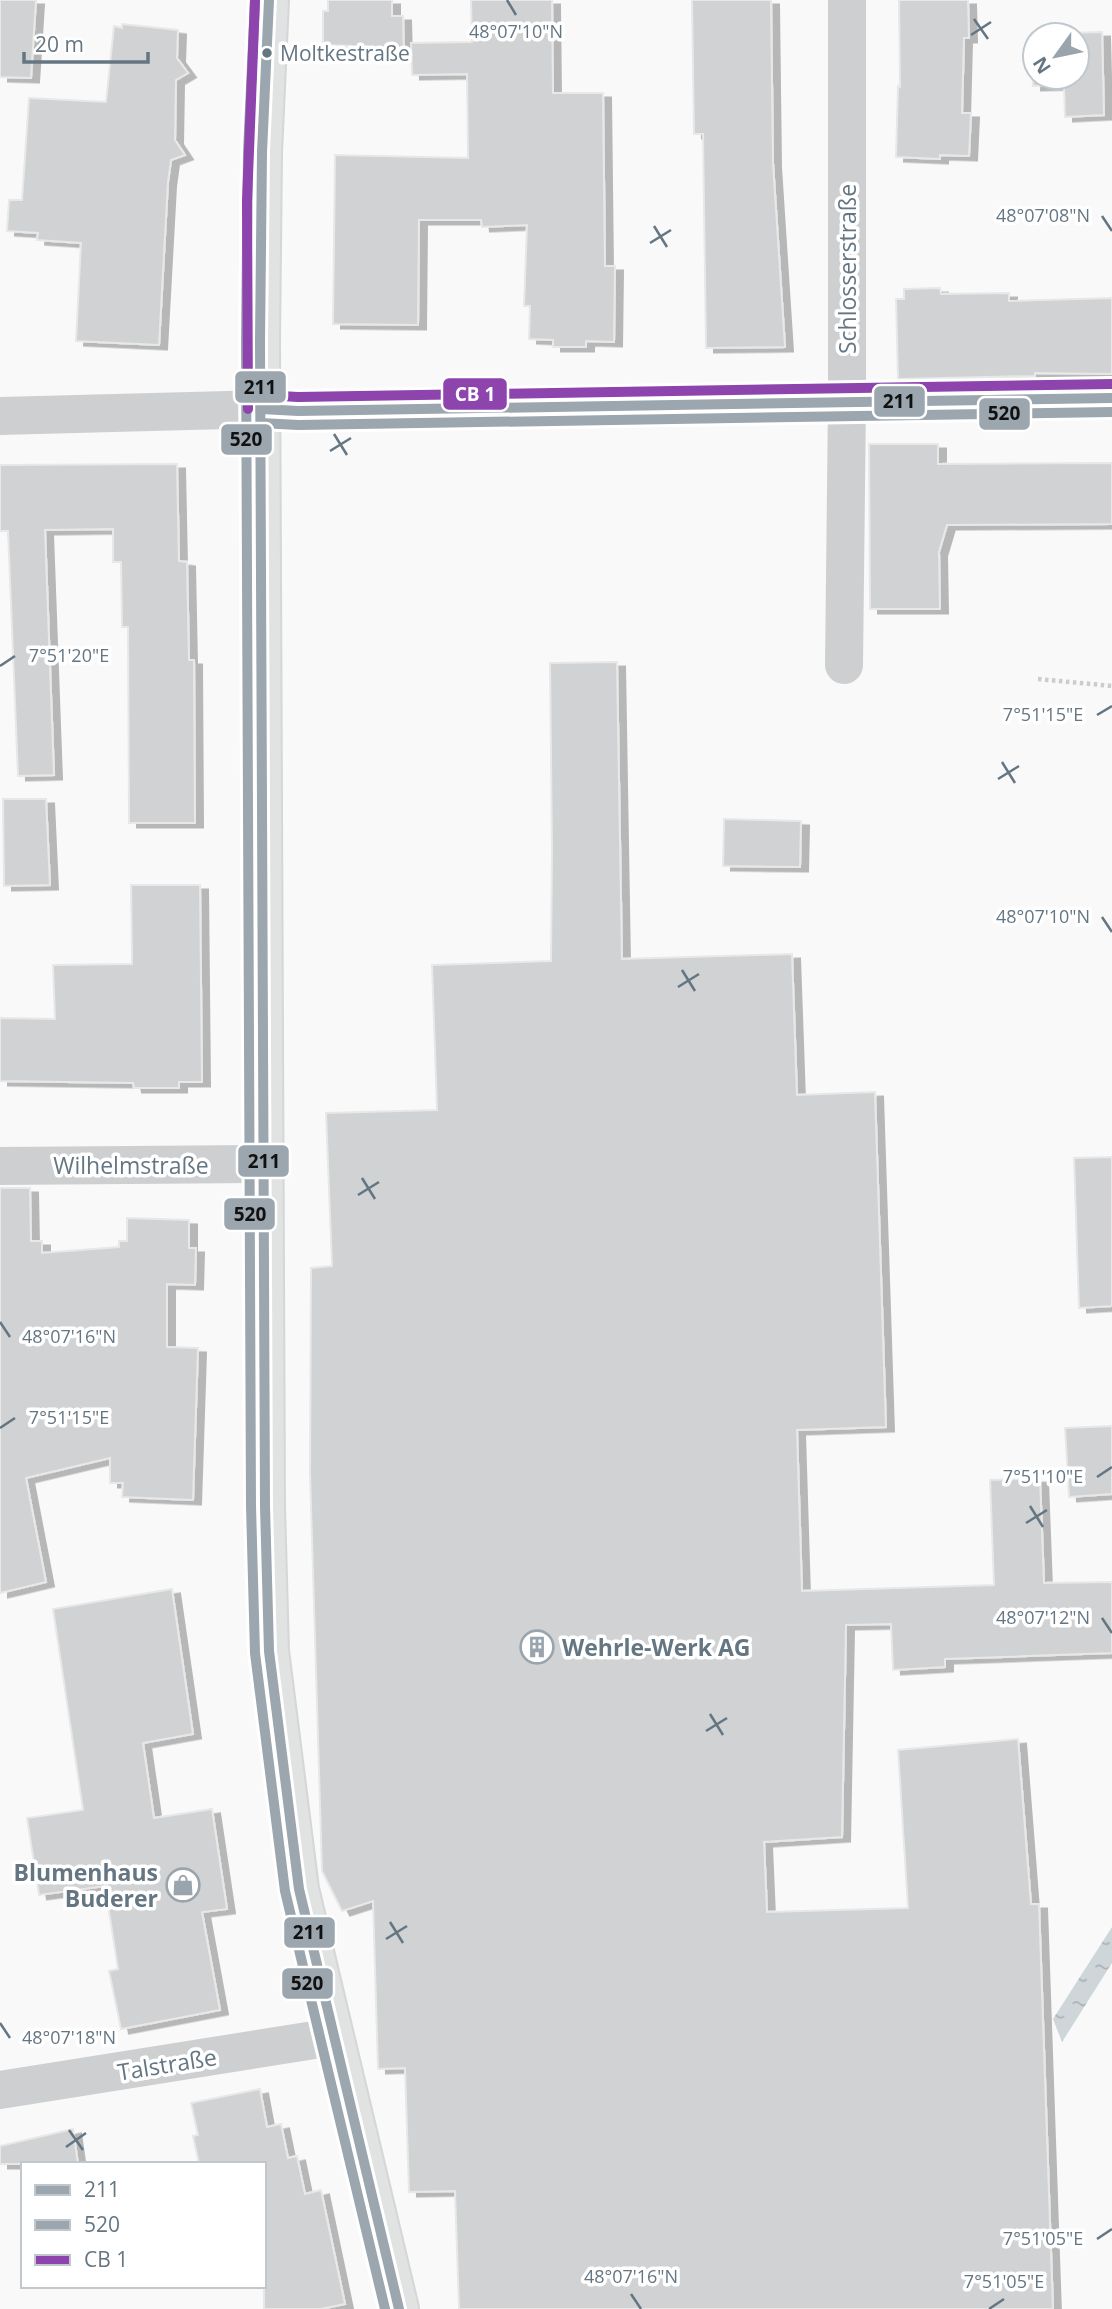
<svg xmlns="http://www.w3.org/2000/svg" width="1112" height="2309" font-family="'Open Sans',sans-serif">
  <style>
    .water { fill: url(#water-ripples) }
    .building { fill: #d0d2d3; stroke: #e8e8e8; stroke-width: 2; fill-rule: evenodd; filter: url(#shadow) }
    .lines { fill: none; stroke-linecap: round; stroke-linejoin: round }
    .secondary-casing { stroke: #d5d6d7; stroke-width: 42 }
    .path { stroke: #cbcccd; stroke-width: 4.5; stroke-dasharray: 3.5 3.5; stroke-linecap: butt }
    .street { stroke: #cecfd0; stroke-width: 38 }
    .secondary { stroke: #e1e2e2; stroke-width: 38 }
    .bus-1-casing { stroke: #fff; stroke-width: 16 }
    .bus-2-casing { stroke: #fff; stroke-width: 16 }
    .bus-3-casing { stroke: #fff; stroke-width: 16 }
    .bus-1 { stroke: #9ba6ae; stroke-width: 10 }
    .bus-2 { stroke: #9ba6ae; stroke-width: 10 }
    .bus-3 { stroke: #8e44ad; stroke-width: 10 }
    .ticks { fill: none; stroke: #657683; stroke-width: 2.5 }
    .bus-dot { fill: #657683; stroke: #fff; stroke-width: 2.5 }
    .labels { text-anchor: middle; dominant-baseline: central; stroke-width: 7; stroke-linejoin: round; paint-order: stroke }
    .bus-label { font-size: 21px; fill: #657683; stroke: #fff; text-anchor: start }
    .street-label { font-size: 23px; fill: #657683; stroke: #fff }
    .poi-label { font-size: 23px; font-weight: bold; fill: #657683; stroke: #fff; text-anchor: start }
    .ticks-label { font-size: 18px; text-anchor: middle; fill: #657683; stroke: #fff; stroke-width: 7; stroke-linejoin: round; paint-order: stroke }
    .line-badge { stroke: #fff; stroke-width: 2.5 }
    .badge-label { font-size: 19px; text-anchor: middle; font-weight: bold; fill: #fff }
    .pale-badge-label { font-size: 19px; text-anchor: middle; font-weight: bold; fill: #111 }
  </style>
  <defs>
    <pattern id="water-ripples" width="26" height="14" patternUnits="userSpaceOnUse" patternTransform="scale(1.75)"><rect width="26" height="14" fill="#ced6d9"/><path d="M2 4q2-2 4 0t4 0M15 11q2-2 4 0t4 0" fill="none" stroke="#abb2b5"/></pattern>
    <filter id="shadow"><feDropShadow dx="8" dy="4.5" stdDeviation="0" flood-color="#0004"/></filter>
  </defs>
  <rect width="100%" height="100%" fill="#f9f9f9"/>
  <path class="water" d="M1112,1927V1963L1062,2042L1053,2019Z"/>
  <path class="building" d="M0,0H36L31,78L0,77Z
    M328,0H392V16H403L404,54L351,56V46L323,45V11H328Z
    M471,0H552L553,93H603L605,266H615L614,342L586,341V347H553V340L529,339L530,306H524L527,225L482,227L481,220H419L418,325L333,324L335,155L468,158L467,74L412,75L411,43L472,42Z
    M692,0H771L773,163L785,347L706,348L703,134H694Z
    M899,0H968L969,38H964L962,113H971L969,156L940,155V159L896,157L898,86L900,87Z
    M122,24L178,30L177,58L188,73L176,80L175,140L185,155L171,160L168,182L159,345L76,341L81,243L37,240L38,233L7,231L9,200H22L29,98L106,102L114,26L122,28Z
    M1102,32L1104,115L1065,117L1064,85L1033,86L1031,34ZM1035,35H1077V77H1035Z
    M940,288L941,294L1009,293V301L1112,298V374L1035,373V376L898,379L896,299H904V289Z
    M869,444H938V464L1112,463V524L947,525L939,552L940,609H870Z
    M177,464L179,561L187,562L189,660H194L195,823H129L128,627H122L121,562H113V529L45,530L54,775L18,776L8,531H0V465Z
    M617,662L622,959L792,954L797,1095L875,1092L886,1427L797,1430L802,1591L994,1585L990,1480L1040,1478L1044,1583L1112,1582V1653L945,1659V1667L893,1670L891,1624L846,1625L842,1837L764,1842L767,1912L908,1908L898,1750L1018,1739L1031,1904H1039L1053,2309H459L455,2191L409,2192L405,2068L378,2069L373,1901L342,1911L322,1871L310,1473L311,1268L332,1266L326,1113L437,1110L432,965L551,961L552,850L550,663Z
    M3,799H46L50,885L4,886Z
    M724,819L801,821L800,867L723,866Z
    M131,885H200L202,1082H179V1088H134L133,1083L0,1081V1018L55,1019L53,965L132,964Z
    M1112,1157V1306L1079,1308L1074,1158Z
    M0,1188H30L31,1241H42V1253L119,1247V1241H127V1218L189,1220V1248H196L195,1285L167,1284V1347L198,1348L193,1500L122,1497L123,1483H110V1458L26,1478L46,1582L0,1593Z
    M1112,1426V1494L1069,1497L1065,1428Z
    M172,1589L193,1734L143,1743L154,1818L212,1809L227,1909L202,1912L220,2010L121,2029L109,1971L118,1969L105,1886L39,1895L27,1818L83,1810L53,1609Z
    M260,2089L267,2127L281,2124L288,2158L297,2156L305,2194L321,2190L345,2304L321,2309H264V2164H199L193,2136L198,2135L191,2103Z
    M73,2129L78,2164H0V2146Z"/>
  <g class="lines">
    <defs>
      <path id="secondary" d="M269,0L262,152L260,342L265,1506L269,1651L299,1889L399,2309"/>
    </defs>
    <use href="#secondary" class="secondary-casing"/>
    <path class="path" d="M1038,679L1112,686"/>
    <path class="street" d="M0,416L262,409L298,411L1112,398
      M844,665L847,401V0
      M0,1166L263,1164
      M0,2090L333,2037"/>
    <use href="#secondary" class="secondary"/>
    <defs>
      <path id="bus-1" d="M269,0L262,152L260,342L265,1506L269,1651L299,1889L399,2309
        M262,409L298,411L1112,398"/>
      <path id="bus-2" d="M255,0L248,152L246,342L251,1506L255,1653L285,1891L385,2309
        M261,423L298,425L1112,412"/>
      <path id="bus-3" d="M263,395L298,397L1112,384
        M248,409L247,201L255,0"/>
    </defs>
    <use href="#bus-1" class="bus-1-casing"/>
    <use href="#bus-2" class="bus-2-casing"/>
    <use href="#bus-3" class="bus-3-casing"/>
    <use href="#bus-1" class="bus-1"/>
    <use href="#bus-2" class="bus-2"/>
    <use href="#bus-3" class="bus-3"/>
  </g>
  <path class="ticks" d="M507,0L516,15M974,19L988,39M971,35L991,22M1102,216L1112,231M654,226L667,247M650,243L671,230M334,434L347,455M330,451L351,438M0,666L15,656M1097,715L1112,706M1002,762L1015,783M998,779L1019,766M1102,917L1112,932M682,970L695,991M678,987L699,974M362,1178L375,1199M358,1195L379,1182M0,1322L10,1337M0,1428L15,1418M1097,1477L1112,1467M1030,1506L1043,1527M1026,1523L1047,1510M1102,1618L1112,1633M710,1714L723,1735M706,1731L727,1718M390,1922L403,1943M386,1939L407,1926M0,2023L10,2038M69,2130L83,2150M66,2147L86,2133M1097,2239L1112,2229M631,2294L641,2309M989,2309L1004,2299"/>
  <defs>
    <symbol id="building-ring" viewBox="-11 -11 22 22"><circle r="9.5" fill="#fff" stroke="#99a4ac" stroke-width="1.5"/><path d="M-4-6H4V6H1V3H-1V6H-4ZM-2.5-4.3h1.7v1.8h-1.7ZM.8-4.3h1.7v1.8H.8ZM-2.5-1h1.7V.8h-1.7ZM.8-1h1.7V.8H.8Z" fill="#99a4ac"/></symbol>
    <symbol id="shop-ring" viewBox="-11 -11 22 22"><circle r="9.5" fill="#fff" stroke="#99a4ac" stroke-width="1.5"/><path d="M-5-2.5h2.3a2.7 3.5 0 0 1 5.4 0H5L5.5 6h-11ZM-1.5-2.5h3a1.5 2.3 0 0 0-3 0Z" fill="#99a4ac"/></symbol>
  </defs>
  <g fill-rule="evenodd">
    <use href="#building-ring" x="518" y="1628" width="38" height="38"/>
    <use href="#shop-ring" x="164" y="1866" width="38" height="38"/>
  </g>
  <circle class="bus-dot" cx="267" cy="53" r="6"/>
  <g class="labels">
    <g class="bus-label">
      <text x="280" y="53">Moltkestraße</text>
    </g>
    <g class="street-label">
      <text transform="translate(847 269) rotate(-90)">Schlosserstraße</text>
      <text x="131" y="1165">Wilhelmstraße</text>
      <text transform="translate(167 2064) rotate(-9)">Talstraße</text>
    </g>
    <g class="poi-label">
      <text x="562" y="1647">Wehrle-Werk AG</text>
      <text x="158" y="1872" text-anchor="end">Blumenhaus<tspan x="158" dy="26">Buderer</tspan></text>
    </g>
  </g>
  <g class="ticks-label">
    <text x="516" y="38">48°07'10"N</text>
    <text x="1043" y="222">48°07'08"N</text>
    <text x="69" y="662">7°51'20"E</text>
    <text x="1043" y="721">7°51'15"E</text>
    <text x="1043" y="923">48°07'10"N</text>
    <text x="69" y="1343">48°07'16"N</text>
    <text x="69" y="1424">7°51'15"E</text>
    <text x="1043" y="1483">7°51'10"E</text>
    <text x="1043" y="1624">48°07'12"N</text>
    <text x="69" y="2044">48°07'18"N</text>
    <text x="1043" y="2245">7°51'05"E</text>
    <text x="631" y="2283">48°07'16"N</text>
    <text x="1004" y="2288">7°51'05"E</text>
  </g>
  <g class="line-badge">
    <rect x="234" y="370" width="53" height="34" rx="7" fill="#9ba6ae"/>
    <rect x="442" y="377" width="66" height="34" rx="7" fill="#8e44ad"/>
    <rect x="873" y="385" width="53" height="33" rx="7" fill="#9ba6ae"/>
    <rect x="978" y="397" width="53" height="34" rx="7" fill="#9ba6ae"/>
    <rect x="220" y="423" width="53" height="33" rx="7" fill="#9ba6ae"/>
    <rect x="237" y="1144" width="53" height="34" rx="7" fill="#9ba6ae"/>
    <rect x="223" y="1197" width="53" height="34" rx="7" fill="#9ba6ae"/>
    <rect x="283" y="1916" width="53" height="33" rx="7" fill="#9ba6ae"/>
    <rect x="281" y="1967" width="53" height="33" rx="7" fill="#9ba6ae"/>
  </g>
  <g class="badge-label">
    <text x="475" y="401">CB 1</text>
  </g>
  <g class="pale-badge-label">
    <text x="260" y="394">211</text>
    <text x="899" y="408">211</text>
    <text x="1004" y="420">520</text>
    <text x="246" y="446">520</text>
    <text x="264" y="1168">211</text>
    <text x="250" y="1221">520</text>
    <text x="309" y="1939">211</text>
    <text x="307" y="1990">520</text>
  </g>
  <rect x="21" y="2162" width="245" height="126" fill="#ffffff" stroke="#c1c8cd" stroke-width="2"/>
  <rect x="35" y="2185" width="35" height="10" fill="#9ba6ae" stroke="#c1c8cd" stroke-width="2"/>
  <text x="84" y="2197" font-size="21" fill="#657683">211</text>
  <rect x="35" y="2220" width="35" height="10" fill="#9ba6ae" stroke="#c1c8cd" stroke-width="2"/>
  <text x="84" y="2232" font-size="21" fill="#657683">520</text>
  <rect x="35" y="2255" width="35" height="10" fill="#8e44ad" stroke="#c1c8cd" stroke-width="2"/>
  <text x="84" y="2267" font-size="21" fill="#657683">CB 1</text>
  <g transform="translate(1056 56) rotate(237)"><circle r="33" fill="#ffffff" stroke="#c1c8cd" stroke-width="2"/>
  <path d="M0-5L12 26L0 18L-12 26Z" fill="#99a4ac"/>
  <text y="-10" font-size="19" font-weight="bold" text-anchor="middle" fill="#657683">N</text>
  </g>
  <path d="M24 52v10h124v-10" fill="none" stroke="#657683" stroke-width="3.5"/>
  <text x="35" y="52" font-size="21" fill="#657683" stroke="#ffffff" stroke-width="5" paint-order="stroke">20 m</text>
</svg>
